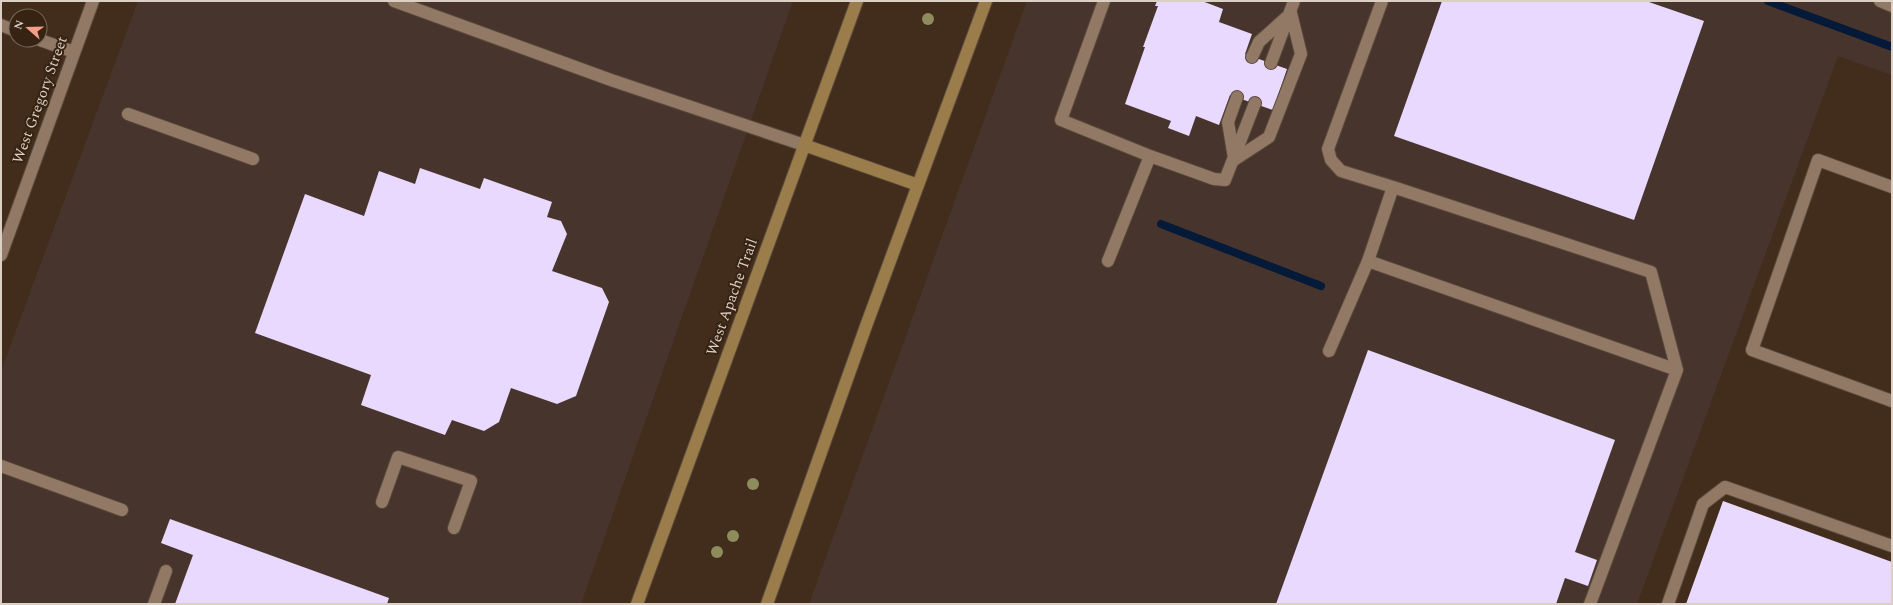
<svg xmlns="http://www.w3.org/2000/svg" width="1893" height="605" font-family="Spectral,serif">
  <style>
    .commercial { fill: #47352d }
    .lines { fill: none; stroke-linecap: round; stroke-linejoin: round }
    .stream { stroke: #051938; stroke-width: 8 }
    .building { fill: #e9d9fe }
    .lane-casing { stroke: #5a493a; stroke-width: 14 }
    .street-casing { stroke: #5a493a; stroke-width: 14 }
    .primary-casing { stroke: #5a493a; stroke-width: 14 }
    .lane { stroke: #917966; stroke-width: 12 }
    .street { stroke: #917966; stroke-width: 12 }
    .primary { stroke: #9b7d4c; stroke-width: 12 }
    .tree { fill: #8c8c5d }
    .labels { text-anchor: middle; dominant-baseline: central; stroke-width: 4; stroke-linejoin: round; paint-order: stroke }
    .street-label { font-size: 15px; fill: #dccfc4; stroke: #372312 }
  </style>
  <rect width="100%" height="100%" fill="#422d1c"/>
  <path class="commercial" d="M138,1H793L581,604H1V371Z
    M1027,1H1892V75L1838,56L1637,604H809Z"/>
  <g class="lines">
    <path class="stream" d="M1768,1L1892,47
      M1161,224L1321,286"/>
  </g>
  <path class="building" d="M1157,1H1202L1223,9L1219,22L1252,34L1245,54L1287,69L1273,110L1230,95L1219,125L1196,116L1189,136L1168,128L1171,121L1125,104L1145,47H1143L1158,6H1155Z
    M1442,1H1646L1704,21L1634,220L1394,136Z
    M420,168L480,189L484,178L552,202L547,217L561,221L567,234L552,271L602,288L609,302L576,396L557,404L511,388L499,422L484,431L452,420L445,435L361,405L371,375L255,333L305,194L364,216L379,171L415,184Z
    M1368,350L1615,440L1575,552L1597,560L1588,586L1565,578L1556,604H1276Z
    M1723,501L1892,562V604H1686Z
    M170,519L389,598L387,604H175L193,555L161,543Z"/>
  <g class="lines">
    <defs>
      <path id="lane" d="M394,1L611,80L804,145
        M1104,1L1061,120L1150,156L1214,179L1225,180L1255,103
        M1382,1L1328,149L1331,160L1341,171L1393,187
        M1880,1L1892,6
        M1,25L16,31
        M40,40L74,52
        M1252,57L1259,42L1289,15
        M1271,63L1294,1
        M128,114L253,159
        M1234,158L1228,122L1237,97
        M1234,160L1269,137L1301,54L1291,13
        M1892,187L1818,160L1752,350L1892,401
        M1108,261L1150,156
        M1368,261L1677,370
        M1329,351L1368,261L1393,187L1651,272L1677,370L1590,604
        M1,466L122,510
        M382,502L398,457L471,481L454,528
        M154,604L166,571
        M1668,604L1703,504L1725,487L1892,546"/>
      <path id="street" d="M1,255L93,1"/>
      <path id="primary" d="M804,145L918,185
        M637,604L857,1
        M767,604L866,326L986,1"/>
    </defs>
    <use href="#lane" class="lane-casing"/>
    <use href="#street" class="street-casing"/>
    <use href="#primary" class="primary-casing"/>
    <use href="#lane" class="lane"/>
    <use href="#street" class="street"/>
    <use href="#primary" class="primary"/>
  </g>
  <g class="tree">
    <circle cx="928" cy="19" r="6"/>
    <circle cx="753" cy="484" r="6"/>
    <circle cx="733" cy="536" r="6"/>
    <circle cx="717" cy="552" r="6"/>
  </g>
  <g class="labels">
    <g class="street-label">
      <text transform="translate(40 100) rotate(-70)">West Gregory Street</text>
      <text transform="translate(732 297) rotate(-70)">West Apache Trail</text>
    </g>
  </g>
  <rect width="1893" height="605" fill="none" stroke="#dccfc4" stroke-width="4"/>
  <g transform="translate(28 28) rotate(290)"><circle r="19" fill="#372312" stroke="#796859"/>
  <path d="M0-3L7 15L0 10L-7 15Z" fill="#f49e89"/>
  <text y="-6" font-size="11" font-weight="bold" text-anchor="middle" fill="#dccfc4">N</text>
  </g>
</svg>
